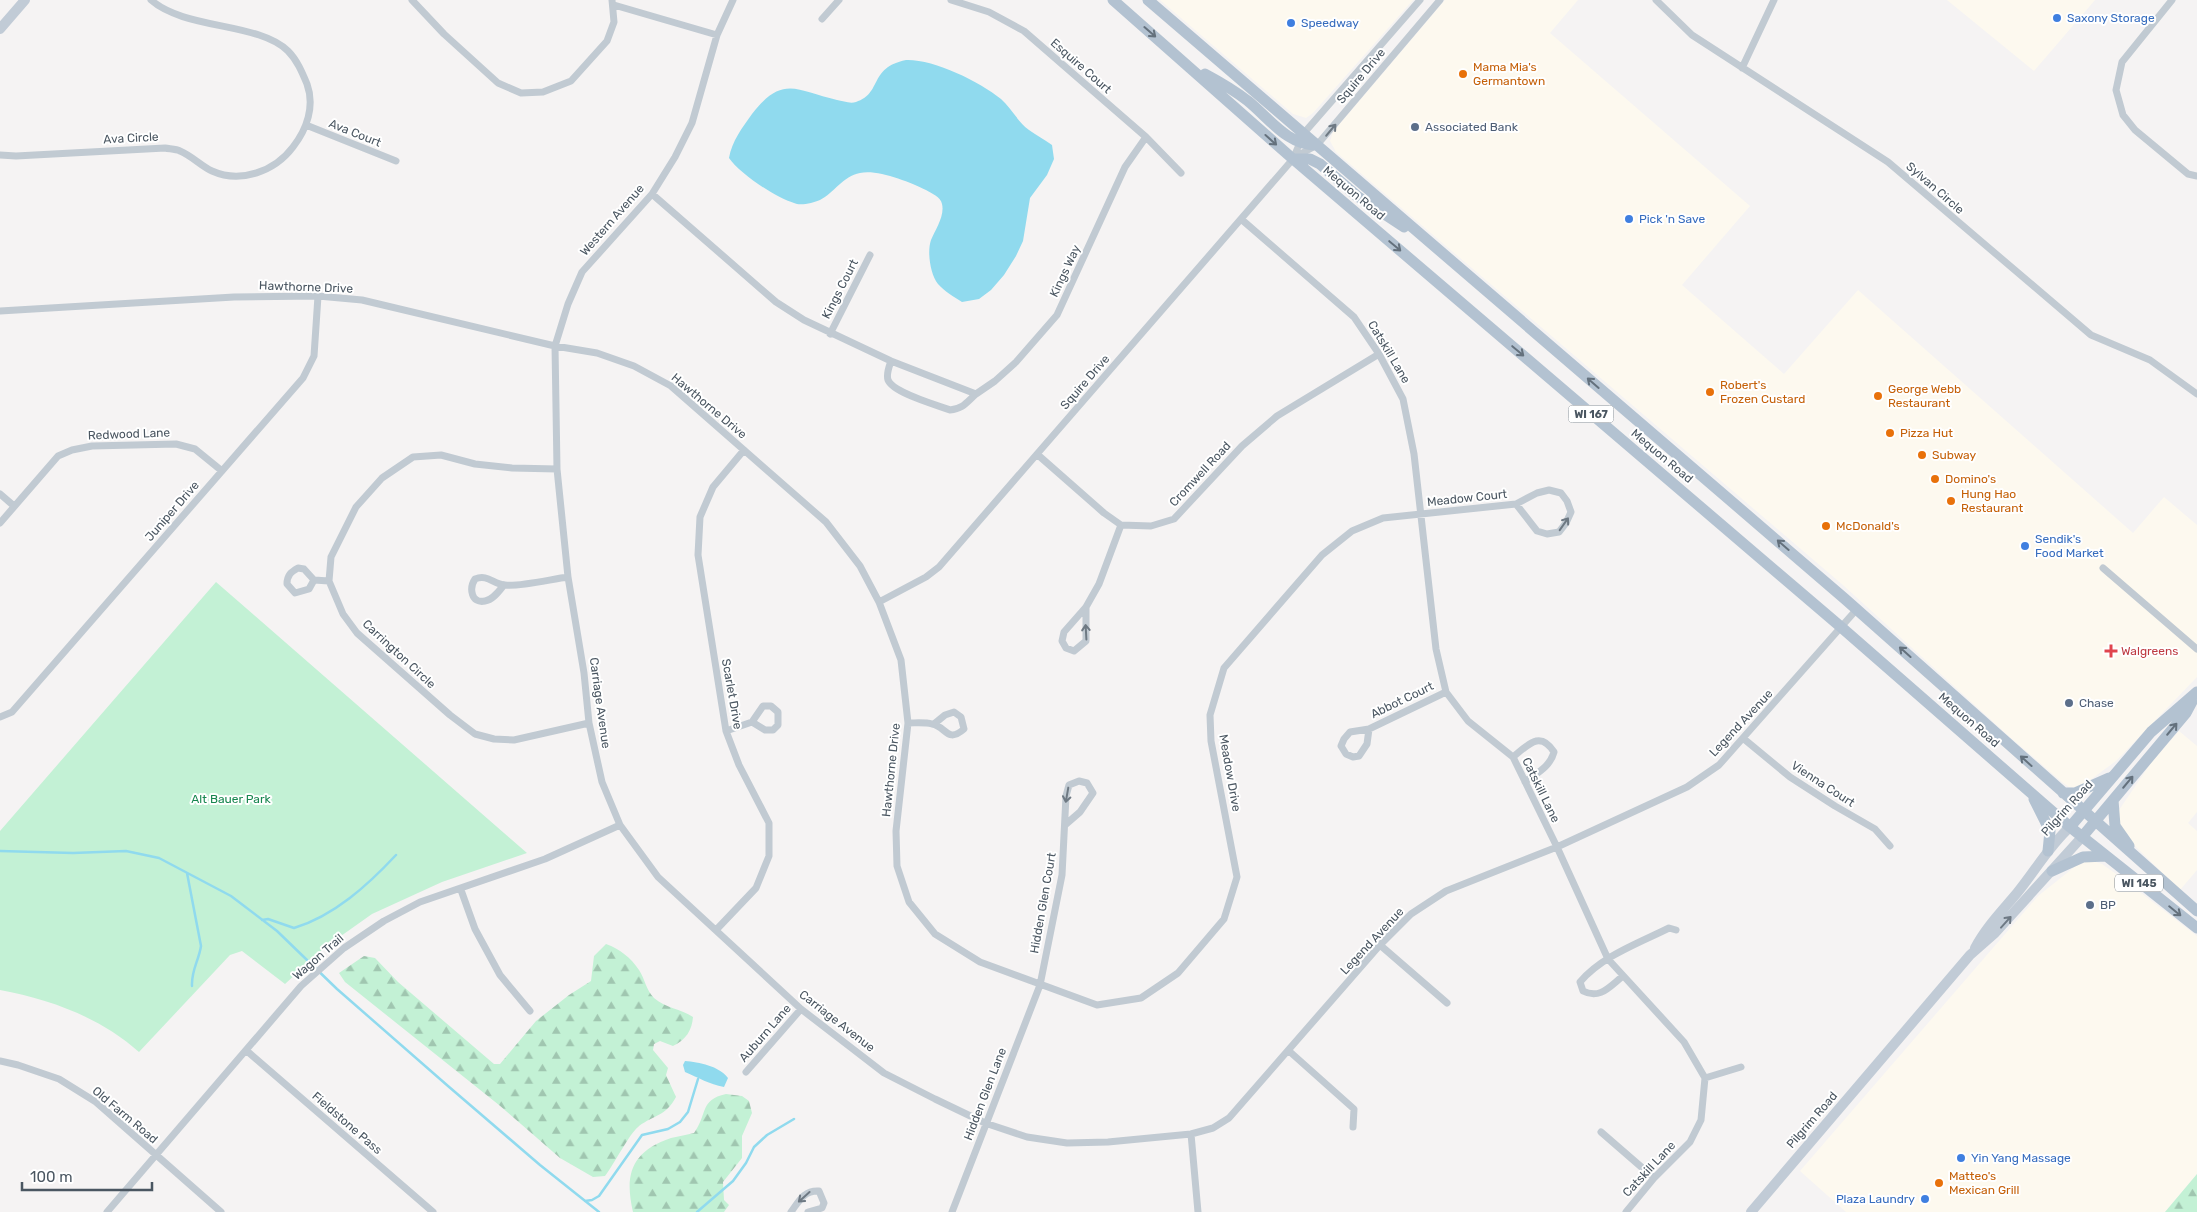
<svg xmlns="http://www.w3.org/2000/svg" width="2197" height="1212" font-family="Rubik,sans-serif">
  <style>
    .commercial { fill: #fdf9ef }
    .green { fill: #c3f1d5 }
    .forest { fill: url(#forest-firs) }
    .water { fill: #90daee }
    .lines { fill: none; stroke-linecap: round; stroke-linejoin: round }
    .stream { stroke: #90daee; stroke-width: 2.5 }
    .street { stroke: #c1cad2; stroke-width: 7 }
    .secondary { stroke: #c1cbd6; stroke-width: 10 }
    .primary { stroke: #b3c2d1; stroke-width: 11 }
    .oneway { stroke: #64717d }
    .oneway2 { stroke: #6e7983 }
    .oneway3 { stroke: #6e7984 }
    .shop-dot { fill: #3f7fe0; stroke: #fff; stroke-width: 2 }
    .food-dot { fill: #e8710a; stroke: #fff; stroke-width: 2 }
    .service-dot { fill: #5c6f8a; stroke: #fff; stroke-width: 2 }
    .health-dot { fill: #e0444e; stroke: #fff; stroke-width: 2 }
    .labels { text-anchor: middle; dominant-baseline: central; stroke-width: 4; stroke-linejoin: round; paint-order: stroke }
    .shield { fill: #fff; stroke: #808990; stroke-width: 1 }
    .shield-label { font-size: 11px; font-weight: bold; fill: #4a5661 }
    .shop-label { font-size: 12px; fill: #366cbe; stroke: #fff; text-anchor: start }
    .street-label { font-size: 12px; fill: #4a5661; stroke: #fff }
    .food-label { font-size: 12px; fill: #c56008; stroke: #fff; text-anchor: start }
    .service-label { font-size: 12px; fill: #4e5e75; stroke: #fff; text-anchor: start }
    .health-label { font-size: 12px; fill: #be3a42; stroke: #fff; text-anchor: start }
    .park-label { font-size: 12px; fill: #17864f; stroke: #fff }
  </style>
  <defs>
    <pattern id="forest-firs" width="22" height="20" patternUnits="userSpaceOnUse" patternTransform="scale(1.25)"><rect width="22" height="20" fill="#c3f1d5"/><path d="M5 1l3.5 6h-7zM16 11l3.5 6h-7z" fill="#a0c6b0"/></pattern>
  </defs>
  <rect width="100%" height="100%" fill="#f5f3f3"/>
  <path class="commercial" d="M1160,0H1413L1313,113L1306,118L1293,114Z
    M1445,0H1578L1550,33L1750,206L1682,285L1784,374L1858,290L2133,533L2164,497L2197,525V677L2116,761L2082,786L2076,788L2069,787L2062,782L2011,738L1844,586L1336,152L1330,141L1333,132Z
    M1947,0H2095L2034,71Z
    M2179,731L2197,746V812L2188,823L2197,831V870L2180,890L2134,845L2119,825V810L2151,763Z
    M2090,860L2102,864L2119,876L2197,936V1174L2165,1212H1846L1800,1171L2038,896L2077,865Z"/>
  <path class="green" d="M216,582L527,853L442,882L372,914L324,948L285,984L242,951L230,955L139,1052C101,1018 50,999 0,990V831Z"/>
  <path class="forest" d="M606,944C620,949 631,958 639,970C645,979 646,990 654,998C665,1008 681,1009 693,1017C692,1030 686,1040 673,1046L660,1041L654,1044L653,1050L668,1068L666,1075L676,1097C666,1116 654,1115 639,1126C629,1134 615,1163 605,1176L593,1177L560,1158L499,1105L345,982L339,973L364,956L375,958L398,982L494,1064H500L536,1021L569,995L591,981L594,956Z
    M726,1094L742,1096L749,1101L752,1113L742,1136V1158L723,1182L724,1200L729,1205L724,1212H633C624,1174 632,1151 671,1138C679,1136 687,1135 694,1133C708,1114 699,1100 726,1094Z
    M2197,1174V1212H2165Z"/>
  <path class="water" d="M906,60C933,59 979,81 1001,99C1011,108 1018,122 1029,130C1036,135 1045,140 1052,145L1054,159L1047,175L1030,198L1023,241L1016,256L1004,275L991,290L979,299L962,302C954,297 944,291 938,284C930,274 927,251 931,240C935,230 945,216 942,204C941,197 931,193 926,190C910,182 877,169 860,173C843,176 834,193 820,200C813,203 800,206 794,203C776,198 739,173 729,158C732,141 742,128 752,114C783,74 797,91 837,100C843,101 850,104 856,102C883,93 868,68 906,60Z
    M685,1061C699,1062 719,1066 728,1078L724,1087C709,1084 699,1078 685,1072L683,1065Z"/>
  <g class="lines">
    <path class="stream" d="M0,851L73,853L126,851L159,858L231,896L277,931L337,989L448,1086L540,1165L599,1212
      M187,873L201,946C199,960 191,971 192,986
      M262,920L268,919L294,928C334,916 368,885 396,855
      M585,1201L592,1200L599,1196L642,1135L668,1129L680,1122L688,1112L698,1079
      M697,1212L733,1181L746,1163L754,1147L767,1135L794,1119"/>
    <path class="street" d="M412,0L444,34L498,83L521,93L543,92L571,81L607,41L614,22L612,0
      M733,0L717,35L692,123L675,157L652,194L582,272L568,304L555,346L557,469L568,577L584,673L589,723L602,782L620,825L658,877L801,1009L884,1073L935,1099L985,1123L1027,1137L1067,1143L1108,1142L1191,1134L1213,1128L1229,1118L1380,945L1411,914L1446,891L1557,847L1687,787L1719,765L1857,609
      M951,0L989,12L1024,31L1146,137L1181,173
      M1656,0L1692,35L1888,162L2091,335L2150,360L2197,394
      M2172,0L2122,62L2116,90L2123,115L2135,130L2188,174L2197,176
      M614,5L717,35
      M822,19L839,0
      M1742,68L1774,0
      M306,125L396,161
      M0,155L16,156L165,148C170,149 176,149 180,151C192,156 201,166 212,171C241,184 275,171 293,147C307,129 315,106 307,84C302,72 297,60 288,51C259,22 185,30 151,0
      M1295,157L1317,145L1440,0
      M652,194L776,302L804,320L891,361L976,394L995,381L1016,362L1057,315L1125,167L1146,137
      M1241,219L1354,317L1379,354L1403,399L1414,454L1436,649L1446,692L1468,721L1513,757L1557,847L1608,959L1684,1042L1705,1078L1701,1120L1690,1142L1654,1178L1626,1212
      M0,311L234,297L318,296L362,300L555,346L597,353L634,366L671,386L826,522L860,566L879,602L901,660L908,723L896,831L897,866L909,902L935,934L980,962L1097,1005L1141,998L1178,973L1224,919L1237,877L1211,741L1210,715L1224,668L1322,555L1352,531L1383,518L1516,504L1537,493L1549,490L1561,493L1567,501L1571,512L1566,523L1559,532L1547,534L1537,531L1516,504
      M830,334L870,255
      M891,361C889,367 886,374 888,380C893,393 937,405 950,410C963,409 967,402 976,394
      M1038,455L1104,513L1121,525L1151,526L1174,519L1242,446L1277,416L1379,354
      M557,469L512,468L475,464L441,455L413,457L382,478L356,507L331,557L329,581L343,614L357,633L450,715L475,734L494,739L514,740L589,723
      M0,494L14,506
      M0,523L58,456L72,450L92,446L176,444L195,449L222,471
      M298,568L304,569L314,580L309,589L295,593L287,584C287,575 291,572 298,568Z
      M2103,568L2197,649
      M314,580L329,581
      M504,585C499,591 493,600 485,601C471,604 469,588 475,579C488,574 493,584 505,585C519,587 552,579 568,577
      M879,602L926,577L939,567L1293,159L1304,133L1420,0
      M1086,607V641L1074,651L1066,648L1062,641L1064,632L1086,607L1099,584L1121,525
      M0,717L12,712L303,378L314,356L318,296
      M908,723C916,723 925,722 932,724C946,726 947,744 964,729L961,717L954,712L945,715L934,724
      M1369,729L1367,744L1359,756L1353,757L1346,754L1341,746L1344,739L1350,732L1369,729L1446,692
      M726,731L752,722L763,706H771L778,712V725L773,730H765L752,722
      M1744,739L1790,777L1835,806L1875,829L1890,846
      M1513,757C1528,745 1540,730 1554,752C1550,767 1537,773 1525,782
      M461,890L475,929L500,975L530,1011
      M717,929L756,888L769,856V823L739,765L726,731L698,555L700,517L713,487L744,450
      M1380,945L1447,1003
      M1623,976C1610,986 1600,1000 1583,991L1580,982C1602,956 1639,943 1669,928L1676,930
      M247,1051L433,1212
      M1289,1051L1354,1109L1353,1127
      M0,1061L18,1065L59,1079L96,1102L221,1212
      M746,1072L801,1009
      M1705,1078L1741,1067
      M1601,1132L1654,1178
      M1191,1134L1198,1212
      M107,1212L301,986L344,948L384,921L420,902L545,859L620,825
      M791,1212C799,1201 804,1190 819,1191L824,1203L822,1208L808,1212
      M952,1212L1040,985L1062,875L1066,796L1069,785L1079,781L1087,783L1093,793L1080,812L1065,825"/>
    <path class="secondary" d="M0,29L25,0
      M1975,948C1986,927 2002,911 2017,893C2035,871 2049,846 2070,827
      M1751,1212L1970,955L1995,933L2082,837"/>
    <path class="primary" d="M1113,0L1293,159L1841,627L2070,827L2197,928
      M1148,0L1845,599L2197,911
      M1205,74C1220,82 1235,91 1248,101C1269,118 1288,146 1317,145
      M1293,159H1310L1320,164L1357,196L1404,227
      M2063,793H2075L2109,778
      M2034,799L2050,831L2048,851
      M2113,800L2115,826L2129,846
      M2070,827L2151,732L2197,692
      M2082,837L2186,713L2195,696
      M2052,871L2083,857L2106,856"/>
  </g>
  <defs><path id="oneway-shaft" d="M-6 0H5M1.5-3L5.5 0L1.5 3" fill="none" stroke-width="1.6" stroke-linecap="round" stroke-linejoin="round" transform="scale(1.25)"/></defs>
  <g class="oneway">
    <use href="#oneway-shaft" transform="translate(1150 32) rotate(41)"/>
    <use href="#oneway-shaft" transform="translate(1271 140) rotate(42)"/>
    <use href="#oneway-shaft" transform="translate(1395 246) rotate(40)"/>
    <use href="#oneway-shaft" transform="translate(1518 351) rotate(40)"/>
    <use href="#oneway-shaft" transform="translate(1593 383) rotate(-139)"/>
    <use href="#oneway-shaft" transform="translate(1783 545) rotate(-139)"/>
    <use href="#oneway-shaft" transform="translate(1905 652) rotate(-138)"/>
    <use href="#oneway-shaft" transform="translate(2172 729) rotate(-50)"/>
    <use href="#oneway-shaft" transform="translate(2026 761) rotate(-138)"/>
    <use href="#oneway-shaft" transform="translate(2128 782) rotate(-50)"/>
    <use href="#oneway-shaft" transform="translate(2175 911) rotate(39)"/>
  </g>
  <g class="oneway2">
    <use href="#oneway-shaft" transform="translate(1331 130) rotate(-50)"/>
    <use href="#oneway-shaft" transform="translate(1564 524) rotate(-55)"/>
    <use href="#oneway-shaft" transform="translate(1086 632) rotate(-93)"/>
    <use href="#oneway-shaft" transform="translate(1067 795) rotate(100)"/>
    <use href="#oneway-shaft" transform="translate(804 1197) rotate(138)"/>
  </g>
  <use class="oneway3" href="#oneway-shaft" transform="translate(2006 922) rotate(-48)"/>
  <g class="shop-dot">
    <circle cx="2057" cy="18" r="5"/>
    <circle cx="1291" cy="23" r="5"/>
    <circle cx="1629" cy="219" r="5"/>
    <circle cx="2025" cy="546" r="5"/>
    <circle cx="1961" cy="1158" r="5"/>
    <circle cx="1925" cy="1199" r="5"/>
  </g>
  <g class="food-dot">
    <circle cx="1463" cy="74" r="5"/>
    <circle cx="1710" cy="392" r="5"/>
    <circle cx="1878" cy="396" r="5"/>
    <circle cx="1890" cy="433" r="5"/>
    <circle cx="1922" cy="455" r="5"/>
    <circle cx="1935" cy="479" r="5"/>
    <circle cx="1951" cy="501" r="5"/>
    <circle cx="1826" cy="526" r="5"/>
    <circle cx="1939" cy="1183" r="5"/>
  </g>
  <g class="service-dot">
    <circle cx="1415" cy="127" r="5"/>
    <circle cx="2069" cy="703" r="5"/>
    <circle cx="2090" cy="905" r="5"/>
  </g>
  <path class="health-dot" d="M2108.5 643.5h5v5h5v5h-5v5h-5v-5h-5v-5h5z"/>
  <g class="labels">
    <g class="shield">
      <rect x="1568.5" y="405.5" width="45" height="17" rx="4"/>
      <rect x="2115" y="874.5" width="48" height="17" rx="4"/>
    </g>
    <g class="shield-label">
      <text x="1591" y="414">WI 167</text>
      <text x="2139" y="883">WI 145</text>
    </g>
    <g class="shop-label">
      <text x="2067" y="18">Saxony Storage</text>
      <text x="1301" y="23">Speedway</text>
      <text x="1639" y="219">Pick 'n Save</text>
      <text x="2035" y="539">Sendik's<tspan x="2035" dy="14">Food Market</tspan></text>
      <text x="1971" y="1158">Yin Yang Massage</text>
      <text x="1915" y="1199" text-anchor="end">Plaza Laundry</text>
    </g>
    <g class="street-label">
      <text transform="translate(1081 66) rotate(41)">Esquire Court</text>
      <text transform="translate(1361 76) rotate(-50)">Squire Drive</text>
      <text transform="translate(355 133) rotate(22)">Ava Court</text>
      <text transform="translate(131 138) rotate(-3)">Ava Circle</text>
      <text transform="translate(1935 188) rotate(41)">Sylvan Circle</text>
      <text transform="translate(1354 193) rotate(40)">Mequon Road</text>
      <text transform="translate(612 220) rotate(-49)">Western Avenue</text>
      <text transform="translate(1065 271) rotate(-65)">Kings Way</text>
      <text transform="translate(306 287) rotate(2)">Hawthorne Drive</text>
      <text transform="translate(840 289) rotate(-63)">Kings Court</text>
      <text transform="translate(1389 352) rotate(59)">Catskill Lane</text>
      <text transform="translate(1085 382) rotate(-49)">Squire Drive</text>
      <text transform="translate(709 406) rotate(40)">Hawthorne Drive</text>
      <text transform="translate(129 434) rotate(-2)">Redwood Lane</text>
      <text transform="translate(1662 456) rotate(40)">Mequon Road</text>
      <text transform="translate(1200 474) rotate(-47)">Cromwell Road</text>
      <text transform="translate(1467 498) rotate(-6)">Meadow Court</text>
      <text transform="translate(172 511) rotate(-49)">Juniper Drive</text>
      <text transform="translate(399 654) rotate(43)">Carrington Circle</text>
      <text transform="translate(732 694) rotate(80)">Scarlet Drive</text>
      <text transform="translate(1402 700) rotate(-26)">Abbot Court</text>
      <text transform="translate(600 703) rotate(82)">Carriage Avenue</text>
      <text transform="translate(1969 720) rotate(41)">Mequon Road</text>
      <text transform="translate(1741 723) rotate(-47)">Legend Avenue</text>
      <text transform="translate(891 770) rotate(-84)">Hawthorne Drive</text>
      <text transform="translate(1230 773) rotate(80)">Meadow Drive</text>
      <text transform="translate(1823 784) rotate(33)">Vienna Court</text>
      <text transform="translate(1541 790) rotate(64)">Catskill Lane</text>
      <text transform="translate(2067 808) rotate(-48)">Pilgrim Road</text>
      <text transform="translate(1043 903) rotate(-80)">Hidden Glen Court</text>
      <text transform="translate(1372 941) rotate(-47)">Legend Avenue</text>
      <text transform="translate(318 957) rotate(-41)">Wagon Trail</text>
      <text transform="translate(837 1021) rotate(38)">Carriage Avenue</text>
      <text transform="translate(765 1033) rotate(-49)">Auburn Lane</text>
      <text transform="translate(985 1094) rotate(-69)">Hidden Glen Lane</text>
      <text transform="translate(125 1115) rotate(40)">Old Farm Road</text>
      <text transform="translate(1812 1120) rotate(-49)">Pilgrim Road</text>
      <text transform="translate(347 1123) rotate(41)">Fieldstone Pass</text>
      <text transform="translate(1649 1169) rotate(-47)">Catskill Lane</text>
    </g>
    <g class="food-label">
      <text x="1473" y="67">Mama Mia's<tspan x="1473" dy="14">Germantown</tspan></text>
      <text x="1720" y="385">Robert's<tspan x="1720" dy="14">Frozen Custard</tspan></text>
      <text x="1888" y="389">George Webb<tspan x="1888" dy="14">Restaurant</tspan></text>
      <text x="1900" y="433">Pizza Hut</text>
      <text x="1932" y="455">Subway</text>
      <text x="1945" y="479">Domino's</text>
      <text x="1961" y="494">Hung Hao<tspan x="1961" dy="14">Restaurant</tspan></text>
      <text x="1836" y="526">McDonald's</text>
      <text x="1949" y="1176">Matteo's<tspan x="1949" dy="14">Mexican Grill</tspan></text>
    </g>
    <g class="service-label">
      <text x="1425" y="127">Associated Bank</text>
      <text x="2079" y="703">Chase</text>
      <text x="2100" y="905">BP</text>
    </g>
    <g class="health-label">
      <text x="2121" y="651">Walgreens</text>
    </g>
    <g class="park-label">
      <text x="231" y="799">Alt Bauer Park</text>
    </g>
  </g>
  <path d="M22 1182v8h130v-8" fill="none" stroke="#4a5661" stroke-width="2.5"/>
  <text x="30" y="1182" font-size="15" fill="#4a5661" stroke="#ffffff" stroke-width="4" paint-order="stroke">100 m</text>
</svg>
